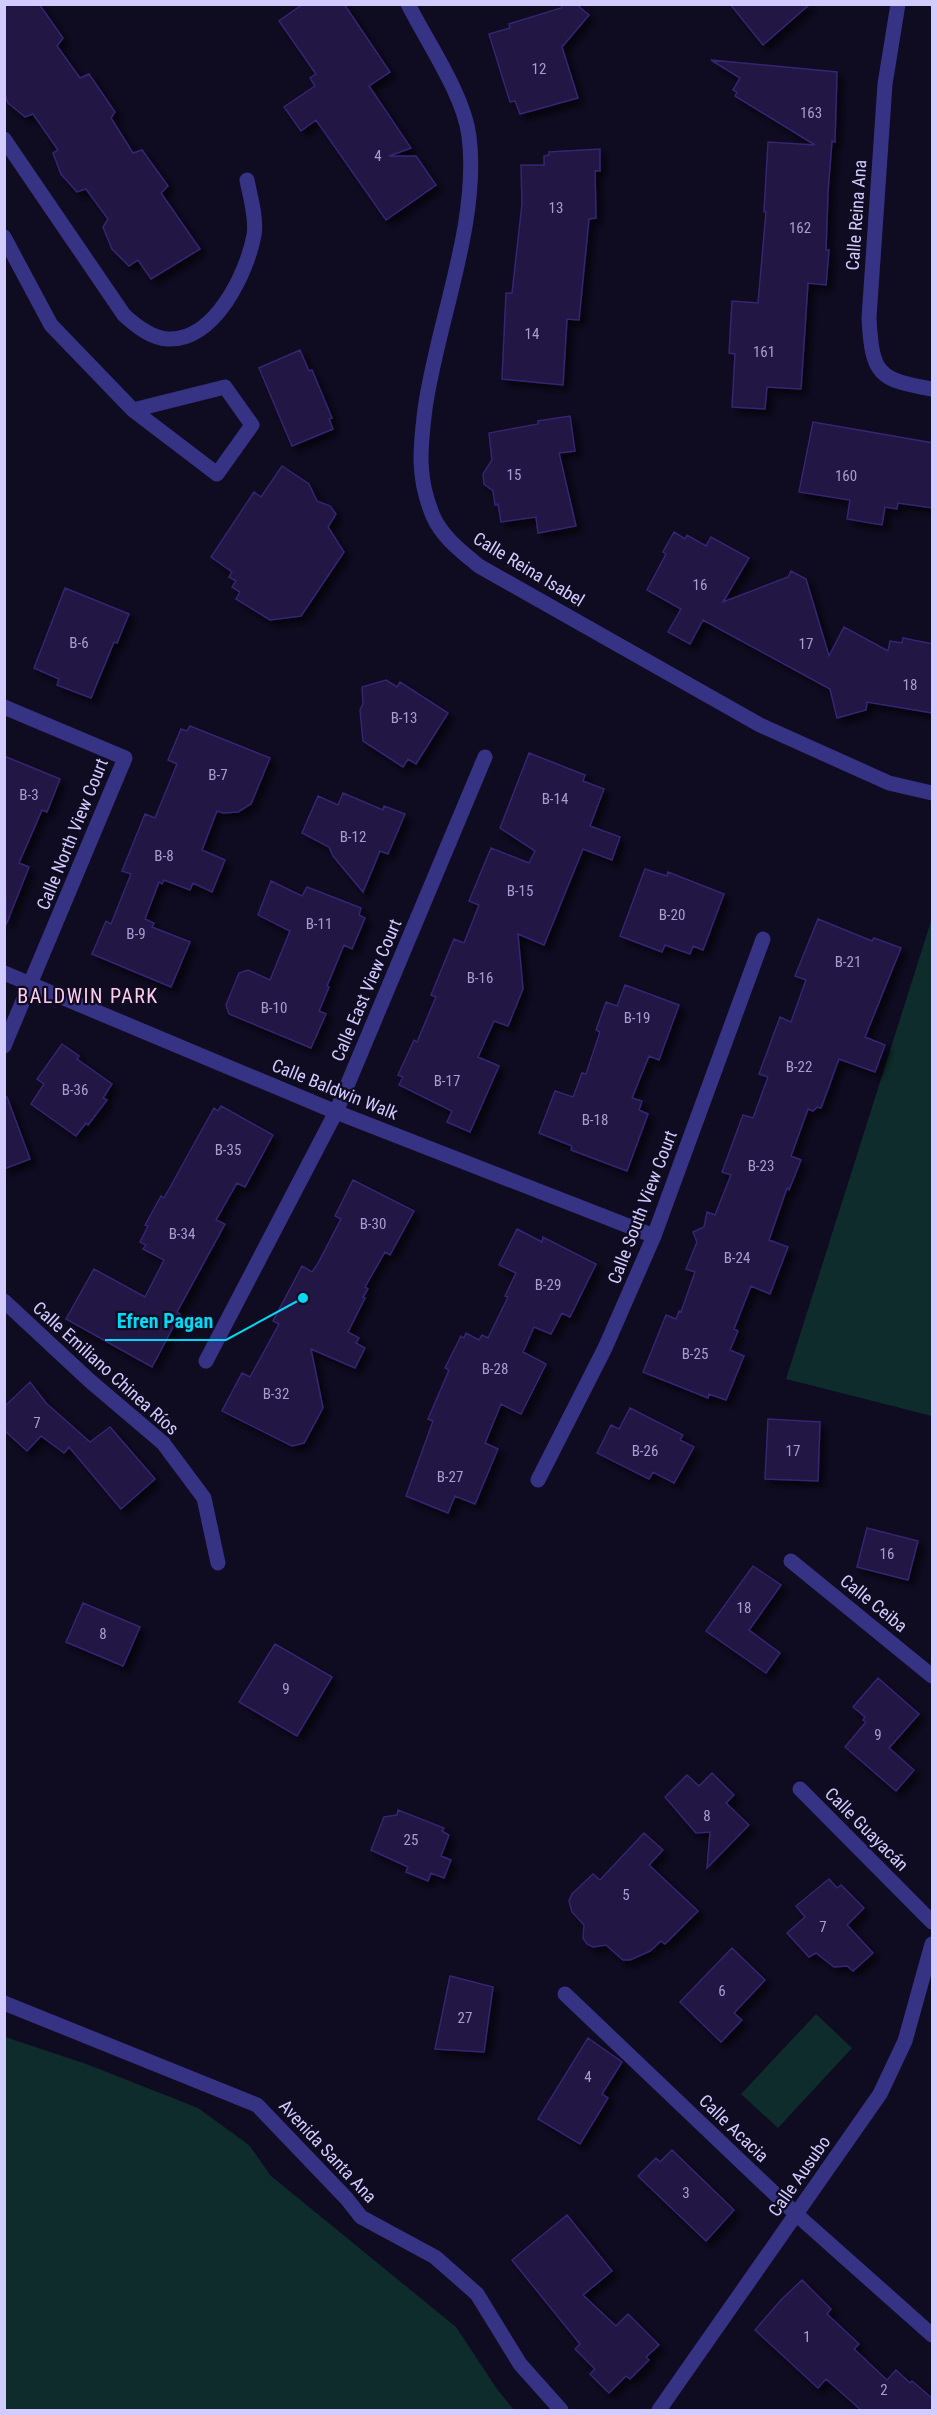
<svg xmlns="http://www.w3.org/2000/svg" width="937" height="2415" font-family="'Roboto Condensed',sans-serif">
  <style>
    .green { fill: #0e2c2b }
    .building { fill: #201544; stroke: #362572; stroke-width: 1.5; filter: url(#shadow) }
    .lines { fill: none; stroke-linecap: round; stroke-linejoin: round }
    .minor { stroke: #363284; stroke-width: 15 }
    .labels { text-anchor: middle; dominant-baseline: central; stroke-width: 4.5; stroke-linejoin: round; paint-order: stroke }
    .number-label { font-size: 15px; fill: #a69ed0 }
    .street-label { font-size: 18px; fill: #d2cbff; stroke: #0f0b21 }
    .neighbourhood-label { font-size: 20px; letter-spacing: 1.5px; fill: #ffcdec; stroke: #0f0b21 }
    .leader { fill: none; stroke: #00daf6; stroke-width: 2 }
    .callout-dot { fill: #00daf6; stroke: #0f0b21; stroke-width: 2 }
    .callout-label { font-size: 20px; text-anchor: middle; font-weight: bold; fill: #00daf6; stroke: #0f0b21; stroke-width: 4.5; stroke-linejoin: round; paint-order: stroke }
  </style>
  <defs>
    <filter id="shadow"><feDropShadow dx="5.5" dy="5.5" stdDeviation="3" flood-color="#0009"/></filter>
  </defs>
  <rect width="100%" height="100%" fill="#0f0b21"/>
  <path class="green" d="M932,918V1416L786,1379Z
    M816,2014L852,2048L778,2128L741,2094Z
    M5,2037L89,2065L198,2108L249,2145L271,2176L456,2327L497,2389L514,2410H5Z"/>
  <path class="building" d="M4,4H39L63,38L57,46L80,78L89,74L115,112L111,118L133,153L142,150L168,186L161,193L200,249L151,279L138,260L129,266L112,249L103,227L108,219L86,189L77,192L61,174L53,153L58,150L33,114L25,117L8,103L4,92Z
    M303,4H344L390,72L369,86L411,148L389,156H416L436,185L386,220L316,120L301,131L284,107L315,86L310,78L316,74L279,21Z
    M563,4H576L589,15L562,47L578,98L520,114L515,101L510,102L489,34L510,28L509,24L561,8Z
    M730,4H810L763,45Z
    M711,60L837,72L835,142L832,141L828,192L826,250H829L826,285L808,283L801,389L767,387L765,409L732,407L735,354L729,353L732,301L758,303L766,212H764L768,142L815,145L735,96L737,92L733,90L740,78Z
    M600,149V171H595L596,218L589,219L579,320L567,319L563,385L502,379L506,293H512L522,204L521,165H544V156L549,155V152Z
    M300,350L309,371L312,370L332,418L329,419L333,429L292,446L259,368Z
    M570,416L575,451L559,453L576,526L538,533L536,517L501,522L498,504L495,505L493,491L484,484L483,474L492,460L489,433L538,424V421Z
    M813,422L933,443V508L898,503L897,509L885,507L882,525L847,519L850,500L799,492Z
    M282,466L309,484L317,501L330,506L336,514L328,527L344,552L301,616L270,620L236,599L240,592L232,587L236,581L229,577L232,572L211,557L254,492L261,497Z
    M674,532L685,539L687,535L706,546L711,537L749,558L723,602L788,577L791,571L806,579L829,656L844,627L888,651L890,641L902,643L903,638L933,644V713L867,702L866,710L837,718L830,689L703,620L690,644L668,632L681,609L647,590L666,554L663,552Z
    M65,588L129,614L117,643L114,642L91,698L57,685L59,679L34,668Z
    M386,680L397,687L400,682L448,713L416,764L408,759L403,767L363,741L360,710L363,704L362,687Z
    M190,726L270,758L251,804L238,812L223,813L217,811L202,850L225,860L212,892L193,883L190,890L164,880L162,884L159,882L145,919L154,923L152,927L190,942L171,987L92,954L106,921L111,924L131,874L122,871L145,814L155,818L177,764L168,760L181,729L187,731Z
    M529,753L585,775L583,781L604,789L590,826L620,837L612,860L583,849L544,945L518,934L523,989L508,1026L494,1021L478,1057L499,1066L470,1132L447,1122L452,1111L399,1085L403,1077L398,1075L414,1040L417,1042L436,997L431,995L454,939L464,943L479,905L469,901L491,848L529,863L535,851L500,828Z
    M4,756L60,779L47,812L42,810L19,863L29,867L6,925Z
    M343,793L383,810L384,806L405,814L388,854L380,851L363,892L333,856L329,847L302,833L318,796L338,805Z
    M645,869L667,876L668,872L724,894L703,950L693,946L690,954L665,945L662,952L620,936Z
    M271,881L302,896L307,887L361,908L359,915L365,918L352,949L344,945L327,986L329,987L319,1011L326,1014L311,1048L229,1014L226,1005L239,973L248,970L270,980L290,931L258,915Z
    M818,919L872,941L874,938L901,948L865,1037L885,1045L875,1072L839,1059L821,1108L817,1107L813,1111L808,1109L791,1156L801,1160L789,1190L787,1188L769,1240L788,1247L770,1294L751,1286L734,1329L738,1331L730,1350L744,1356L726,1400L709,1394L708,1398L643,1372L666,1315L676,1319L679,1311L681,1312L695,1272L686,1269L697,1242L693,1232L704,1227L707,1212L715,1215L731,1175L722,1172L743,1115L753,1118L768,1077L759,1074L780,1017L791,1022L806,980L795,976Z
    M625,985L679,1005L659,1060L649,1056L632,1098L642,1101L639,1110L648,1114L627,1171L571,1150L572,1146L539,1133L555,1091L573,1097L582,1073L586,1074L600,1032L596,1030L606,1002L617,1006Z
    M62,1044L79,1056L77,1059L112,1084L103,1098L107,1100L88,1125L86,1123L76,1136L31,1104L44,1084L37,1079Z
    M4,1097H7L30,1159L4,1169Z
    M221,1106L273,1135L245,1187L237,1183L216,1220L225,1224L177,1312L180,1314L152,1367L66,1319L94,1269L145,1297L164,1260L143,1249L146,1245L140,1242L148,1226L145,1225L161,1196L164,1198L214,1108L218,1111Z
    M353,1180L414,1211L390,1255L385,1252L365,1287L368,1289L363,1297L365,1298L348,1332L359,1338L356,1343L365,1348L355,1368L311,1349L323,1408L304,1443L292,1446L222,1411L242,1373L250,1377L279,1324L273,1321L302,1266L312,1272L317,1265L341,1219L335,1216Z
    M517,1229L542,1242L543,1237L596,1264L570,1317L562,1313L551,1334L534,1327L523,1352L546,1364L521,1414L501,1404L485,1443L498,1449L475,1504L455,1496L448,1513L406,1496L433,1421L428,1419L449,1370L445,1368L461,1336L464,1338L466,1333L479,1340L482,1335L488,1338L508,1297L505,1296L516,1273L499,1265Z
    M30,1382L46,1403L90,1442L110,1427L155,1479L121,1509L69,1447L64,1453L41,1436L27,1451L4,1430V1407Z
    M630,1408L683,1435L680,1440L694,1447L674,1483L653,1472L649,1479L597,1453L611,1425L619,1429Z
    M768,1419L820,1422L818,1481L765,1479Z
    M867,1528L918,1541L908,1580L857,1567Z
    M753,1566L781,1585L749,1630L780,1653L766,1673L706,1631Z
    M83,1603L140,1627L123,1666L66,1642Z
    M275,1644L332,1677L297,1736L239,1702Z
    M878,1678L919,1714L889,1748L914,1770L896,1791L845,1747L866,1722L863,1720L865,1717L853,1707Z
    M712,1773L734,1795L726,1803L749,1825L707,1868L710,1832L696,1833L665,1797L687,1775L699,1786Z
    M398,1810L444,1828L442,1831L449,1835L441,1856L451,1860L444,1878L431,1873L428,1881L406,1872L408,1867L371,1850L384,1817L397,1815Z
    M644,1833L663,1850L649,1865L698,1911L665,1944L661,1941L650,1951L630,1960H623L606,1945L593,1947L587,1944L583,1938L584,1925L572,1912L569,1901L572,1894L593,1874L600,1880Z
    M829,1879L837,1888L841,1885L864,1908L847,1925L873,1953L853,1971L847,1966L834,1967L816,1953L809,1957L787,1933L805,1917L796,1906Z
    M732,1948L765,1980L734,2013L742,2020L721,2042L680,2002Z
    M450,1976L493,1987L484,2052L435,2049Z
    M588,2038L622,2062L602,2094L608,2098L580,2144L538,2119Z
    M672,2150L734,2210L706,2241L638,2176L656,2158L660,2162Z
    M567,2215L612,2271L583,2295L616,2326L628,2314L659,2345L646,2357L649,2360L630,2379L626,2376L609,2393L590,2374L595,2369L575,2349L580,2344L512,2260Z
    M802,2280L831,2309L827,2314L859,2344L854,2349L887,2380L896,2370L910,2383L912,2381L933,2399V2410H861L826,2379L818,2388L755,2330L781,2300Z"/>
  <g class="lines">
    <path class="minor" d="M408,4C427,42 464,95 469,136C480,222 437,323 425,409C420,449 417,478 433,516C442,537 462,552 479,566L760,725L889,783L932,793
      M898,4L885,84L869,318C872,374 878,380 932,389
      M4,139L124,315C136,326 151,338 168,339C215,341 247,273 254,235C257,219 250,196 247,180
      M4,237L51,325L133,410L217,474L252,425L225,387L133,410
      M4,707L125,758L4,1046
      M4,973L336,1112L654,1236
      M4,1301L90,1381L163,1443L204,1498L218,1563
      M206,1361L336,1112L485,757
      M538,1480L605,1348L654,1236L763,939
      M791,1561L932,1676
      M800,1789L932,1922
      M565,1994L796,2214L932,2335
      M4,2003L257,2105L347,2199L361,2217L435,2257L477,2294L520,2364L561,2410
      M659,2410L880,2094L905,2041L932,1944"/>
  </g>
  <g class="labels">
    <g class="number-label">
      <text x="539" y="69">12</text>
      <text x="811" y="113">163</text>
      <text x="378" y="156">4</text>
      <text x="556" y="208">13</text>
      <text x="800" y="228">162</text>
      <text x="532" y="334">14</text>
      <text x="764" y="352">161</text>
      <text x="514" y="475">15</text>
      <text x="846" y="476">160</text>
      <text x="700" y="585">16</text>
      <text x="79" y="643">B-6</text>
      <text x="806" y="644">17</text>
      <text x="910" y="685">18</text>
      <text x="404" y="718">B-13</text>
      <text x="218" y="775">B-7</text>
      <text x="29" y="795">B-3</text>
      <text x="555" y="799">B-14</text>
      <text x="353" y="837">B-12</text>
      <text x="164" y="856">B-8</text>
      <text x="520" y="891">B-15</text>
      <text x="672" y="915">B-20</text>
      <text x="319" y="924">B-11</text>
      <text x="136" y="934">B-9</text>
      <text x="848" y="962">B-21</text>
      <text x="480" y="978">B-16</text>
      <text x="274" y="1008">B-10</text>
      <text x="637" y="1018">B-19</text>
      <text x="799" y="1067">B-22</text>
      <text x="447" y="1081">B-17</text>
      <text x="75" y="1090">B-36</text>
      <text x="595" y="1120">B-18</text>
      <text x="228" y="1150">B-35</text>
      <text x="761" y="1166">B-23</text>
      <text x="373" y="1224">B-30</text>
      <text x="182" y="1234">B-34</text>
      <text x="737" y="1258">B-24</text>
      <text x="548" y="1285">B-29</text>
      <text x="695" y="1354">B-25</text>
      <text x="495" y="1369">B-28</text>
      <text x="276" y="1394">B-32</text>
      <text x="37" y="1423">7</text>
      <text x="645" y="1451">B-26</text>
      <text x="793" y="1451">17</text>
      <text x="450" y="1477">B-27</text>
      <text x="887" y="1554">16</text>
      <text x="744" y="1608">18</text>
      <text x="103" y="1634">8</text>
      <text x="286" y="1689">9</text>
      <text x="878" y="1735">9</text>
      <text x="707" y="1816">8</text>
      <text x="411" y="1840">25</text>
      <text x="626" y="1895">5</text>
      <text x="823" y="1927">7</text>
      <text x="722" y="1991">6</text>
      <text x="465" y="2018">27</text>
      <text x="588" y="2077">4</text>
      <text x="686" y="2193">3</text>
      <text x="807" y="2337">1</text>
      <text x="884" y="2390">2</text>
    </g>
    <g class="street-label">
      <text transform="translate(856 215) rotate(-86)">Calle Reina Ana</text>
      <text transform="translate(529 569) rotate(31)">Calle Reina Isabel</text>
      <text transform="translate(72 834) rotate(-68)">Calle North View Court</text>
      <text transform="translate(366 990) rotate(-67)">Calle East View Court</text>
      <text transform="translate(335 1089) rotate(22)">Calle Baldwin Walk</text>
      <text transform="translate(642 1207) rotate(-69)">Calle South View Court</text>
      <text transform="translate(106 1368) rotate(42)">Calle Emiliano Chinea Ríos</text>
      <text transform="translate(874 1603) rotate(39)">Calle Ceiba</text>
      <text transform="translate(867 1829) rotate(45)">Calle Guayacán</text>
      <text transform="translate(734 2128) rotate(44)">Calle Acacia</text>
      <text transform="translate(328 2151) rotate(47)">Avenida Santa Ana</text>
      <text transform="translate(799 2176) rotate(-55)">Calle Ausubo</text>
    </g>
    <g class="neighbourhood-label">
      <text x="88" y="996">BALDWIN PARK</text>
    </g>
  </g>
  <path class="leader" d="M303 1298L226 1340H105"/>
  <circle class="callout-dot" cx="303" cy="1298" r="6"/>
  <g class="callout-label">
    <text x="165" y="1328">Efren Pagan</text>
  </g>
  <rect width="937" height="2415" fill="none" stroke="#d2cbff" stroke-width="12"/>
</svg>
